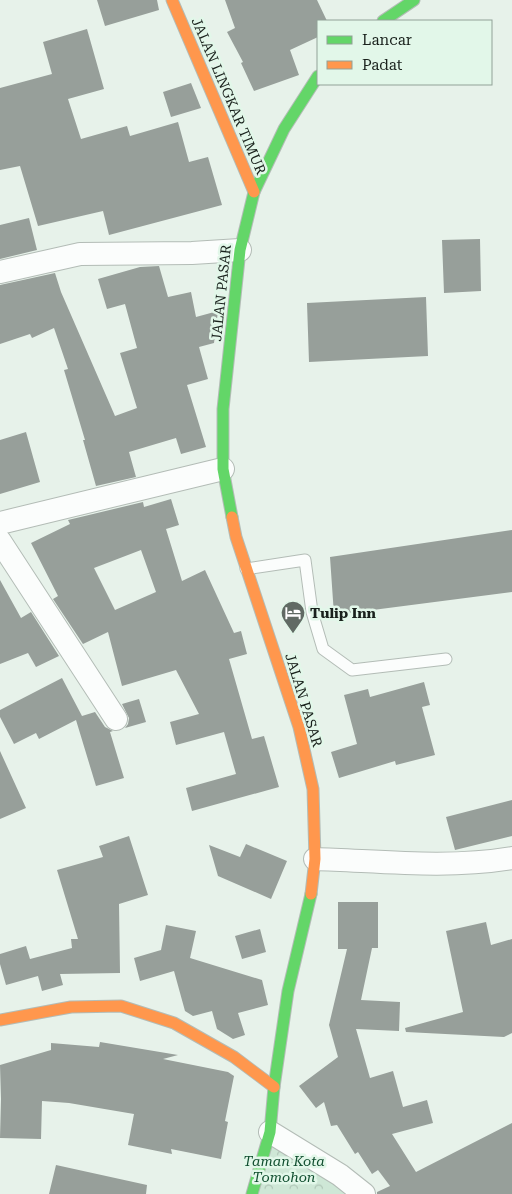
<svg xmlns="http://www.w3.org/2000/svg" width="512" height="1194" font-family="'Roboto Serif',serif">
  <style>
    .park { fill: url(#park-crowns) }
    .building { fill: #979f9a; fill-rule: evenodd }
    .lines { fill: none; stroke-linecap: round; stroke-linejoin: round }
    .lane-casing { stroke: #b3bcb6; stroke-width: 13 }
    .street-casing { stroke: #b3bcb6; stroke-width: 24 }
    .fast-casing { stroke: #b3bcb6; stroke-width: 13 }
    .slow-casing { stroke: #b3bcb6; stroke-width: 13 }
    .lane { stroke: #fbfdfc; stroke-width: 11 }
    .street { stroke: #fbfdfc; stroke-width: 22 }
    .fast { stroke: #63d668; stroke-width: 11 }
    .slow { stroke: #ff974d; stroke-width: 11 }
    .labels { text-anchor: middle; dominant-baseline: central; stroke-width: 5; stroke-linejoin: round; paint-order: stroke }
    .street-label { font-size: 14px; fill: #19211c; stroke: #e2f7e9 }
    .poi-label { font-size: 14px; font-weight: bold; fill: #19211c; stroke: #e2f7e9; text-anchor: start }
    .park-label { font-size: 14px; font-style: italic; fill: #104e2f; stroke: #e2f7e9 }
  </style>
  <defs>
    <pattern id="park-crowns" width="20" height="18" patternUnits="userSpaceOnUse" patternTransform="scale(1.25)"><rect width="20" height="18" fill="#cee7d6"/><path d="M2 6a3 3 0 1 1 6 0M12 15a3 3 0 1 1 6 0" fill="none" stroke="#b0c6b7"/></pattern>
  </defs>
  <rect width="100%" height="100%" fill="#e7f2ea"/>
  <path class="park" d="M270,1132L364,1194H252Z"/>
  <path class="building" d="M97,0H157L159,10L105,26Z
    M225,0H317L327,21H318V37L290,50L299,75L254,91L241,63L243,62L227,32L235,28Z
    M87,29L104,89L68,99L81,139L127,126L130,136L178,122L189,162L208,157L222,205L109,235L103,211L38,226L20,166L0,170V88L52,74L43,42Z
    M191,83L201,108L171,117L163,92Z
    M29,218L37,250L0,259V225Z
    M480,239L481,291L444,293L442,240Z
    M159,266L168,297L191,292L196,317L218,311L214,343L199,347L208,379L187,385L206,447L181,454L176,438L129,452L136,477L96,486L83,440H85L64,370L68,369L54,328L32,338L30,334L0,344V285L55,273L61,292L115,416L137,408L120,353L137,348L125,304L107,309L98,279L140,267Z
    M426,297L428,356L309,362L307,303Z
    M26,432L40,482L0,494V440Z
    M171,499L179,525L166,529L182,581L205,570L234,633L241,631L247,654L229,659L252,739L264,736L279,787L192,811L186,788L236,774L224,732L176,745L170,722L199,714L176,670L122,686L108,632L83,644L53,599L58,596L31,543L70,524L68,520L143,502L144,507ZM141,550L156,592L115,610L94,568Z
    M512,530V592L334,615L330,557Z
    M0,580L21,618L31,612L59,656L36,667L28,653L0,664Z
    M62,678L82,716L95,712L105,727L113,731L110,732L124,778L96,786L76,720L39,739L36,733L14,744L0,717V710Z
    M424,682L430,705L422,707L435,755L396,765L395,761L339,778L331,752L357,744L344,695L368,689L370,697Z
    M139,699L146,722L125,728L128,724L129,718L122,704Z
    M0,751L26,808L0,819Z
    M512,800V836L455,850L446,817Z
    M129,836L148,895L119,904L120,973L60,974L63,985L42,991L38,976L6,985L0,964V954L26,946L30,959L72,948L71,939H78L57,870L103,857L99,846Z
    M246,844L287,861L271,899L218,876L209,845L240,857Z
    M338,902H378V948H372L361,1000L400,1002L399,1031L356,1029L370,1078L393,1071L403,1107L427,1100L433,1123L392,1134L416,1172L512,1123V1194H377V1192L390,1186L378,1170L372,1174L358,1152L355,1154L337,1125L331,1126L324,1102L316,1108L299,1086L338,1057L329,1025L347,949H338Z
    M486,922L491,945L512,939V1033L504,1037L406,1032L405,1028L463,1012L446,931Z
    M166,925L196,931L190,958L262,980L268,1005L238,1013L245,1035L233,1039L217,1029L212,1011L193,1016L185,1011L174,971L140,981L134,958L161,950Z
    M260,929L266,952L242,959L235,936Z
    M100,1042L178,1055L163,1059L228,1072L234,1076L225,1121L228,1122L221,1159L171,1149L172,1154L128,1145L134,1114L69,1103L42,1101L41,1139L0,1138L1,1099L0,1065L51,1050V1043L99,1047Z
    M56,1165L147,1185L146,1194H49Z"/>
  <g class="lines">
    <defs>
      <path id="lane" d="M246,569L305,560L312,612L323,649L352,670L446,659"/>
      <path id="street" d="M0,272L80,254L192,253L240,250
        M0,523L223,469
        M0,541L116,719
        M315,859C380,861 447,869 512,858
        M270,1132L340,1175L364,1194"/>
      <path id="fast" d="M383,21L414,0
        M232,517L223,469V409L240,250L254,192L284,129L318,76
        M252,1194L270,1132L274,1087L288,991L311,894"/>
      <path id="slow" d="M172,0L254,192
        M232,517L236,537L299,727L313,789L315,859L311,894
        M0,1020L71,1007L121,1006L174,1023L234,1057L274,1087"/>
    </defs>
    <use href="#lane" class="lane-casing"/>
    <use href="#street" class="street-casing"/>
    <use href="#fast" class="fast-casing"/>
    <use href="#slow" class="slow-casing"/>
    <use href="#lane" class="lane"/>
    <use href="#street" class="street"/>
    <use href="#fast" class="fast"/>
    <use href="#slow" class="slow"/>
  </g>
  <defs>
    <symbol id="hotel-pin" viewBox="-11 -11 22 30"><path d="M0 17L-7.5 6A9.5 9.5 0 1 1 7.5 6Z" fill="#616a64" stroke="#e2f7e9"/><path d="M-6-4.5h1.5V1H6V5H4.5V3h-9V5H-6ZM-4 0a1.8 1.8 0 1 1 3.6 0ZM.5 0V-2.5h3Q6-2.5 6 0Z" fill="#fff"/></symbol>
  </defs>
  <g fill-rule="evenodd">
    <use href="#hotel-pin" x="279" y="599" width="28" height="38"/>
  </g>
  <g class="labels">
    <g class="street-label">
      <text transform="translate(229 96) rotate(67)">JALAN LINGKAR TIMUR</text>
      <text transform="translate(221 293) rotate(-84)">JALAN PASAR</text>
      <text transform="translate(304 700) rotate(73)">JALAN PASAR</text>
    </g>
    <g class="poi-label">
      <text x="310" y="613">Tulip Inn</text>
    </g>
    <g class="park-label">
      <text x="284" y="1161">Taman Kota<tspan x="284" dy="16">Tomohon</tspan></text>
    </g>
  </g>
  <rect x="317" y="20" width="175" height="65" fill="#e2f7e9" stroke="#92a197"/>
  <rect x="327" y="36" width="25" height="8" fill="#63d668" stroke="#92a197"/>
  <text x="362" y="45" font-size="15" fill="#19211c">Lancar</text>
  <rect x="327" y="61" width="25" height="8" fill="#ff974d" stroke="#92a197"/>
  <text x="362" y="70" font-size="15" fill="#19211c">Padat</text>
</svg>
